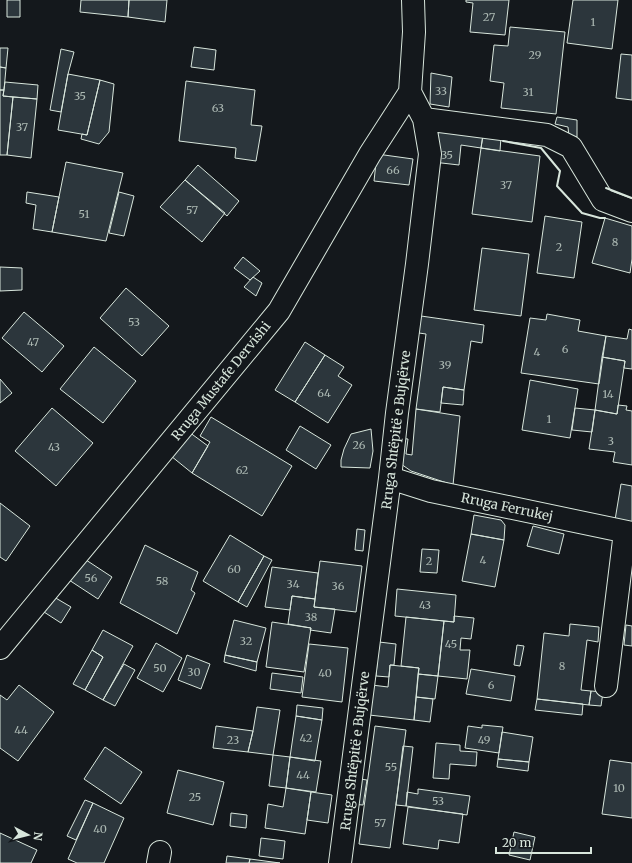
<svg xmlns="http://www.w3.org/2000/svg" width="632" height="863" font-family="Merriweather,serif">
  <style>
    .building { fill: #2c363c; stroke: #d8e6dc }
    .lines { fill: none; stroke-linecap: round; stroke-linejoin: round }
    .street-casing { stroke: #d8e6dc; stroke-width: 24 }
    .street { stroke: #14181c; stroke-width: 22 }
    .wall { stroke: #d8e6dc; stroke-width: 2 }
    .labels { text-anchor: middle; dominant-baseline: central; stroke-width: 3; stroke-linejoin: round; paint-order: stroke }
    .number-label { font-size: 11px; fill: #adbab4 }
    .street-label { font-size: 13px; fill: #d8e6dc; stroke: #14181c }
  </style>
  <rect width="100%" height="100%" fill="#14181c"/>
  <path class="building" d="M7,0H20V17H7Z
    M81,0H129L128,17L80,12Z
    M129,0H167L165,22L128,17Z
    M466,0H509L505,35L470,32L473,3L466,2Z
    M573,0H618L612,49L567,43Z
    M510,27L565,32L556,114L501,108L504,83L490,81L494,45L508,46Z
    M194,47L216,50L214,70L191,67Z
    M0,48H8L6,68L0,67Z
    M61,49L74,52L68,74L61,112L50,110Z
    M621,54L632,55V100L616,98Z
    M0,67L6,68L4,90H0Z
    M431,73L452,77L449,107L430,104Z
    M68,74L100,80L87,135L58,130Z
    M100,80L114,84L109,132L99,144L81,139L82,134L87,135Z
    M186,81L255,90L251,125L262,126L256,161L235,158L236,148L179,141Z
    M5,82L38,85L37,99L3,96Z
    M0,90H4L3,96L13,97L7,155H0Z
    M13,97L37,99L31,158L7,155Z
    M557,117L577,120V137H569L568,127L555,124Z
    M438,132H459L483,135L481,148L461,145L459,165L433,162Z
    M483,135L501,137L500,151L481,148Z
    M481,148L540,156L532,222L472,214Z
    M377,154L413,159L409,185L374,181Z
    M66,162L123,173L106,241L52,232Z
    M198,165L239,201L227,216L185,180Z
    M185,180L225,213L202,242L160,207Z
    M27,192L59,197L52,232L33,229L36,205L26,203Z
    M119,192L134,196L124,236L109,233Z
    M545,216L582,222L574,278L537,273Z
    M605,218L632,226V259L630,273L592,263Z
    M482,248L529,254L521,316L474,310Z
    M243,257L260,271L250,280L234,268Z
    M0,267L22,268V290L0,291Z
    M253,277L262,283L256,296L244,287Z
    M126,288L169,326L142,356L100,318Z
    M24,312L64,346L42,372L2,338Z
    M547,314L580,320L578,331L606,336L599,384L521,373L530,318L546,320Z
    M414,315L484,325L482,343L471,341L464,390L443,387L440,412L416,409L426,334L412,332Z
    M629,329L632,330V369L624,368L625,361L602,357L606,336L627,339Z
    M305,342L325,355L295,402L275,390Z
    M94,347L136,381L103,423L60,389Z
    M325,355L344,367L338,376L352,385L328,423L295,402Z
    M602,357L625,361L617,414L595,410Z
    M0,379L12,393L0,403Z
    M530,380L578,389L570,438L522,430Z
    M443,387L464,390L463,405L441,403Z
    M618,405L627,406L626,410L632,411V465L613,462L615,452L589,449L595,410L617,414Z
    M52,408L93,443L56,486L15,451Z
    M575,408L595,410L592,432L572,430Z
    M416,409L460,416L453,485L411,471L401,464L399,438L408,439L406,454L412,455Z
    M211,417L292,466L262,516L192,473L210,442L200,436Z
    M300,426L331,445L316,469L286,450Z
    M371,429L373,451L370,468L341,467V460L344,449L351,434Z
    M189,432L208,446L192,473L171,456Z
    M621,484L632,486V522L615,520Z
    M0,503L30,526L6,561L0,557Z
    M474,515L501,520L505,525L504,540L471,534Z
    M533,526L564,534L559,554L527,546Z
    M357,529L365,530L363,551L355,550Z
    M471,534L504,540L495,587L462,581Z
    M230,535L264,556L238,602L203,581Z
    M145,545L198,572L191,590L195,593L177,634L120,603Z
    M422,549L439,550L437,573L420,572Z
    M264,556L272,560L247,607L238,602Z
    M83,558L112,577L98,599L69,580Z
    M320,561L362,566L356,612L314,607Z
    M272,567L318,573L315,599L292,596L290,610L265,607Z
    M397,589L456,595L454,622L395,616Z
    M292,596L315,599L314,607L335,609L331,633L310,630L311,628L288,624Z
    M54,597L71,607L61,623L44,612Z
    M454,616L474,618L471,639L461,638L460,650H470L467,679L438,676L444,621L454,622Z
    M406,617L444,621L438,676L418,674L419,668L401,666Z
    M234,620L266,628L257,662L225,655Z
    M272,622L311,628L304,672L266,667Z
    M570,624L599,627L598,642L587,640L581,690L591,691L589,705L537,699L544,633L569,636Z
    M626,625L632,626V646L624,645Z
    M103,630L133,646L103,700L85,690L103,657L92,650Z
    M379,642L396,644L394,665H390L389,677L376,676Z
    M156,643L182,658L163,692L137,678Z
    M309,644L348,648L342,702L302,697Z
    M517,645L524,646L520,666L514,665Z
    M92,650L103,657L85,690L73,684Z
    M187,655L210,664L201,689L178,680Z
    M225,655L257,662L256,671L224,662Z
    M124,664L135,670L115,706L103,700Z
    M390,665L419,668L414,720L369,715L372,685L388,687Z
    M471,669L515,676L511,701L466,694Z
    M272,673L303,677L301,693L270,689Z
    M418,674L438,676L435,699L416,697Z
    M19,685L54,712L18,761L0,748V695L7,700Z
    M591,691L603,692L601,706L589,705Z
    M416,697L433,699L430,722L414,720Z
    M537,699L583,704L582,715L535,710Z
    M297,705L323,708L322,720L296,716Z
    M257,707L280,710L273,755L248,752L253,731Z
    M296,716L322,720L315,761L290,757Z
    M482,725L503,727L499,753L465,748L468,726L482,728Z
    M216,726L253,731L248,752L213,748Z
    M375,726L406,730L390,848L359,844Z
    M502,732L533,737L529,762L498,759Z
    M436,743L460,745V751L477,752L476,766L450,764L449,779L433,778Z
    M403,746L413,747L406,806L396,805Z
    M105,747L142,772L121,804L84,779Z
    M273,755L290,757L286,788L269,786Z
    M290,757L321,761L316,792L286,788Z
    M498,759L529,762L528,771L497,767Z
    M610,760L632,763V818L602,814Z
    M178,770L224,782L213,825L167,813Z
    M354,778L367,780L363,805L350,804Z
    M286,788L311,792L305,834L265,828L268,804L283,807Z
    M418,789L470,796L467,815L406,806L407,792L418,794Z
    M311,792L332,795L328,823L307,820Z
    M85,800L93,803L76,840L67,836Z
    M93,803L124,818L104,863H77L68,859Z
    M408,807L463,814L459,843L439,840L438,849L403,844Z
    M231,813L247,815L246,828L230,826Z
    M514,832L535,837L530,860L509,855Z
    M0,833L37,850L31,863H0Z
    M261,838L285,841L283,859L259,856Z
    M227,856L250,859L249,863H226Z
    M250,859L280,863H249Z"/>
  <g class="lines">
    <defs>
      <path id="street" d="M424,119L547,135L571,147L603,200L632,211
        M390,478L431,491L632,533
        M0,648L279,311L370,154L410,92
        M606,686L625,532
        M158,863L160,852
        M340,863L390,478L397,413L417,264L430,154L424,119L410,92L414,32L413,0"/>
    </defs>
    <use href="#street" class="street-casing"/>
    <use href="#street" class="street"/>
    <path class="wall" d="M503,141L541,148L560,171L557,186L582,213L600,218H605
      M606,188L632,198"/>
  </g>
  <g class="labels">
    <g class="number-label">
      <text x="489" y="17">27</text>
      <text x="593" y="22">1</text>
      <text x="535" y="55">29</text>
      <text x="441" y="91">33</text>
      <text x="528" y="92">31</text>
      <text x="80" y="96">35</text>
      <text x="218" y="108">63</text>
      <text x="22" y="127">37</text>
      <text x="447" y="155">35</text>
      <text x="393" y="170">66</text>
      <text x="506" y="185">37</text>
      <text x="192" y="210">57</text>
      <text x="84" y="214">51</text>
      <text x="615" y="242">8</text>
      <text x="559" y="247">2</text>
      <text x="134" y="322">53</text>
      <text x="33" y="342">47</text>
      <text x="565" y="349">6</text>
      <text x="537" y="352">4</text>
      <text x="445" y="365">39</text>
      <text x="324" y="393">64</text>
      <text x="608" y="394">14</text>
      <text x="549" y="419">1</text>
      <text x="611" y="441">3</text>
      <text x="359" y="445">26</text>
      <text x="54" y="447">43</text>
      <text x="242" y="470">62</text>
      <text x="483" y="560">4</text>
      <text x="429" y="561">2</text>
      <text x="234" y="569">60</text>
      <text x="91" y="578">56</text>
      <text x="162" y="581">58</text>
      <text x="293" y="584">34</text>
      <text x="338" y="586">36</text>
      <text x="425" y="605">43</text>
      <text x="311" y="617">38</text>
      <text x="246" y="641">32</text>
      <text x="451" y="644">45</text>
      <text x="562" y="666">8</text>
      <text x="160" y="668">50</text>
      <text x="194" y="672">30</text>
      <text x="325" y="673">40</text>
      <text x="491" y="685">6</text>
      <text x="21" y="730">44</text>
      <text x="306" y="738">42</text>
      <text x="233" y="740">23</text>
      <text x="484" y="740">49</text>
      <text x="391" y="767">55</text>
      <text x="303" y="775">44</text>
      <text x="619" y="788">10</text>
      <text x="195" y="797">25</text>
      <text x="438" y="801">53</text>
      <text x="380" y="823">57</text>
      <text x="100" y="829">40</text>
    </g>
    <g class="street-label">
      <text transform="translate(221 381) rotate(-51)">Rruga Mustafe Dervishi</text>
      <text transform="translate(396 430) rotate(-83)">Rruga Shtëpitë e Bujqërve</text>
      <text transform="translate(507 507) rotate(12)">Rruga Ferrukej</text>
      <text transform="translate(355 751) rotate(-83)">Rruga Shtëpitë e Bujqërve</text>
    </g>
  </g>
  <g transform="translate(28 835) rotate(97)" stroke="#14181c" stroke-width="3" paint-order="stroke">
  <path d="M0-3L7 15L0 10L-7 15Z" fill="#d8e6dc"/>
  <text y="-6" font-size="11" font-weight="bold" text-anchor="middle" fill="#d8e6dc">N</text>
  </g>
  <path d="M496 847v6h95v-6" fill="none" stroke="#d8e6dc" stroke-width="2"/>
  <text x="502" y="847" font-size="12" fill="#d8e6dc" stroke="#14181c" stroke-width="3" paint-order="stroke">20 m</text>
</svg>
